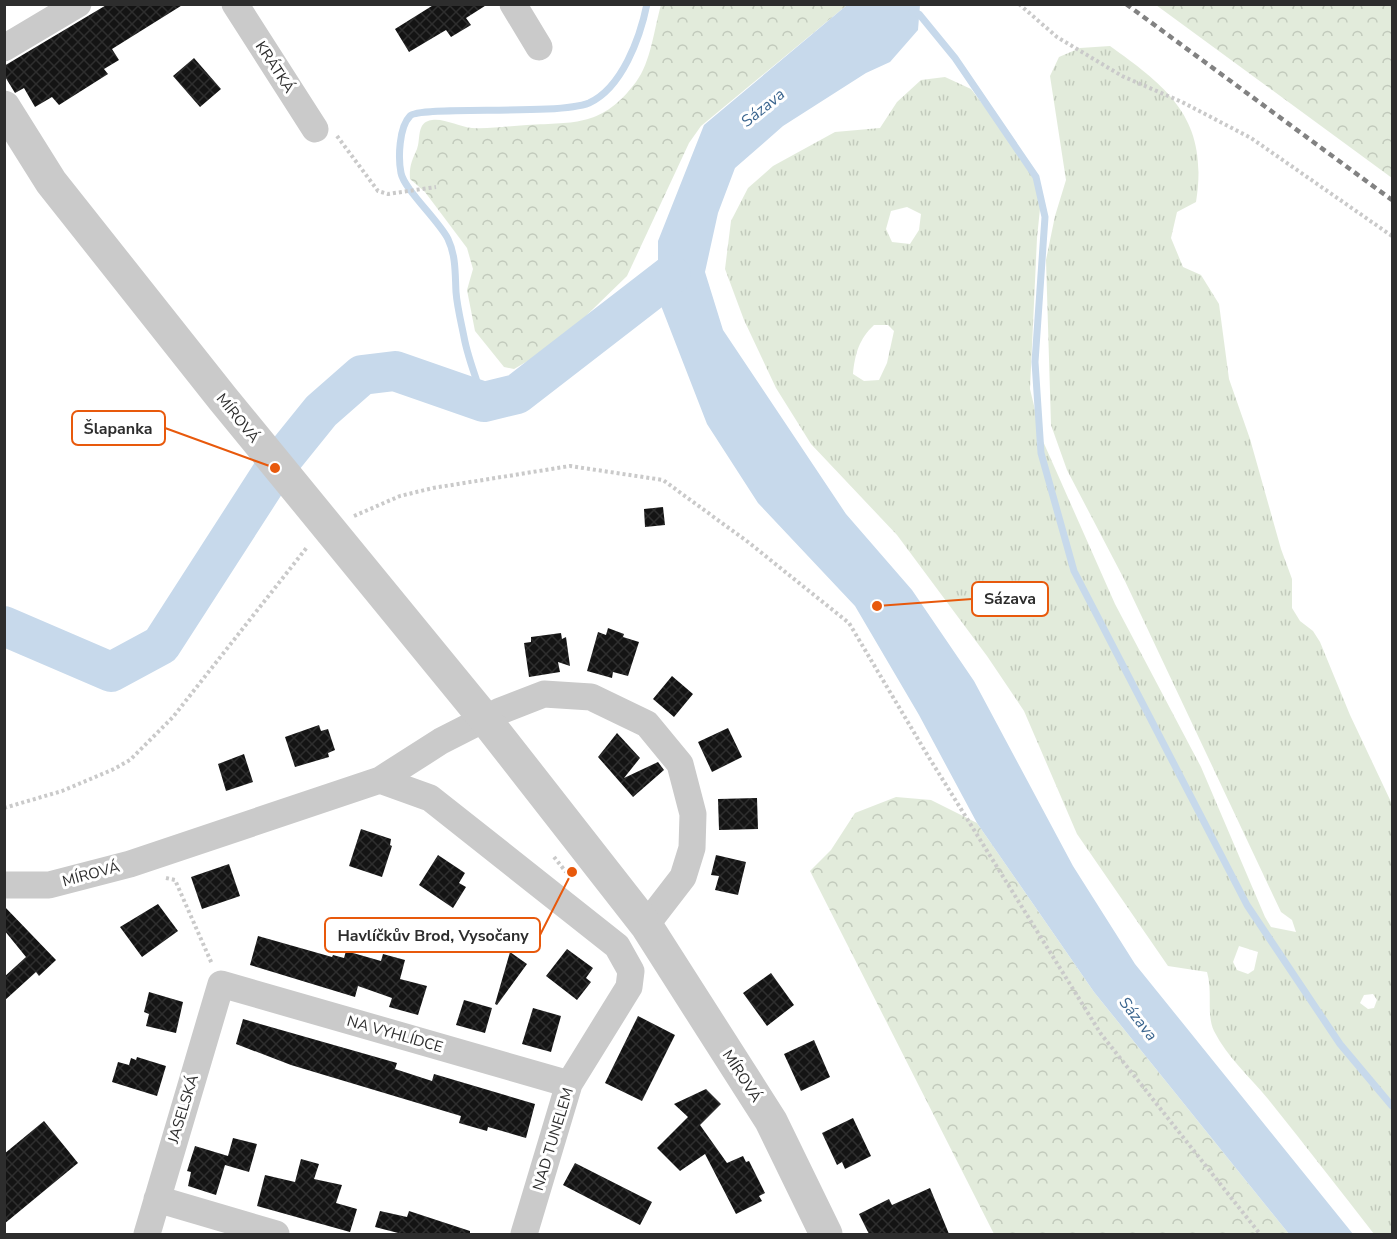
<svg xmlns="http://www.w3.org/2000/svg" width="1397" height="1239" font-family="'Nunito Sans',sans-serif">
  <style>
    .grass { fill: url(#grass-tufts); fill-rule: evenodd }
    .forest { fill: url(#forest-crowns) }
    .water { fill: #c7d9eb }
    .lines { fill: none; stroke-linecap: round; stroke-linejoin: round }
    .stream { stroke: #c7d9eb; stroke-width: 7 }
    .river { stroke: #c7d9eb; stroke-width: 40 }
    .building { fill: url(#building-cross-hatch) }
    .path { stroke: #cacaca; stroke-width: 4; stroke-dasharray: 3 3; stroke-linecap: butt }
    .minor { stroke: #cacaca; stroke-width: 27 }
    .tertiary { stroke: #cacaca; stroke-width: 33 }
    .rail { stroke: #828282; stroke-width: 4.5; stroke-dasharray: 6 4.5; stroke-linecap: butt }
    .labels { text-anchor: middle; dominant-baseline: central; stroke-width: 6; stroke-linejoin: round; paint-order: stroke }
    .street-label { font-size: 15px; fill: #2d2d2d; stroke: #fff }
    .water-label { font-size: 16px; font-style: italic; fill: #3c668f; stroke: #fff }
    .leader { fill: none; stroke: #e8590c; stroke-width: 2 }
    .callout-dot { fill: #e8590c; stroke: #fff; stroke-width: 2 }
    .callout { fill: #fff; stroke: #e8590c; stroke-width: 2 }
    .callout-label { font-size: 16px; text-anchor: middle; font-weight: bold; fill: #2d2d2d }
  </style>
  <defs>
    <pattern id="grass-tufts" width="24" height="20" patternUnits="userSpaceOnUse" patternTransform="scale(1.5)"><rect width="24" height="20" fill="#e2ebdb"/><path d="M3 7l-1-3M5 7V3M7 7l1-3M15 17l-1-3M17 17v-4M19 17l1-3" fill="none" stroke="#c2cabc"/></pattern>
    <pattern id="forest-crowns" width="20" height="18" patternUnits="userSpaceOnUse" patternTransform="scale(1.5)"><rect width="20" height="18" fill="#e2ebdb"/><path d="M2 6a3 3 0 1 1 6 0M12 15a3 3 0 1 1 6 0" fill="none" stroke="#c2cabc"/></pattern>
    <pattern id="building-cross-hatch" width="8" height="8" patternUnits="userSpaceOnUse" patternTransform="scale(1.5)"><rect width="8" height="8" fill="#141414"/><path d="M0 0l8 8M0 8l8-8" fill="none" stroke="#2e2e2e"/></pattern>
  </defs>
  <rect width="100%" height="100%" fill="#fff"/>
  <path class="grass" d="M1110,46C1170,89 1209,120 1196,202L1177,212L1171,238L1183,267L1201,275L1219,304L1229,379L1250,439L1281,549L1292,579V608L1300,621L1313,631L1320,642L1350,715L1392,804V1234H1374C1339,1189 1304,1144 1268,1099C1250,1077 1227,1057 1214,1031C1206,1014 1213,992 1207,972L1168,966L1077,834L1024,711L987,656L897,535L811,444L776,388L744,320L725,269L731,221L748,188L773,166L835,132L880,128L897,102L921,80L945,77L971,89L1027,162L1041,199L1037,238L1030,389L1042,439L1115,604L1201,767L1265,917L1271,927L1296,932L1292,920L1281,912L1124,579L1067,470L1051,425L1046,260L1055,216L1066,180L1050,76L1059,57L1080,48ZM907,207L921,214L919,230L910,244L892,242L886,229L891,211ZM874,325H888L894,331L887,363L879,380L864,381L853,374C855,354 859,339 874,325ZM1239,946L1258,952L1254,970L1248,974L1237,970L1233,962ZM1373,994L1377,1000L1374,1008L1368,1009L1360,1003L1364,995Z"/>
  <path class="forest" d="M661,5H847L701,126L689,143L627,276L557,344L514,369L504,367L475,331L467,290L473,269L467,248L425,192L410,179C409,167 412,160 417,149C421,139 416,122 432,120C444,118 460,127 472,128C490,129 509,126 527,125C576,122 602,127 636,82C651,62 654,29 661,5Z
    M1156,5H1392V178Z
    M896,797L931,800L977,823L1094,992L1289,1234H994L810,871L831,850L855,813Z"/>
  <path class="water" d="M847,5H920L918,30L890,62L866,73L783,126L735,168L718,213L705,272L723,330L846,514L912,590L974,681L1073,866L1135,964L1353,1234H1289L1094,992L977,823L919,715L855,606L758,503L707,424L658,298V241L704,125Z"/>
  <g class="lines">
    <path class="stream" d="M912,12L919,14L955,58L1036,177L1045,217L1035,362L1041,453L1074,571L1247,905L1340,1044L1392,1106
      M484,402C477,380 468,359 464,337C461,322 457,306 456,292C455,273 456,256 448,239C439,221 404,189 401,173C398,158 399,127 410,116C420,105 557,116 589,103C622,88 640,38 647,4"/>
    <path class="river" d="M4,626L111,672L161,645L275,468L321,411L362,375L395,371L484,402L517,394L671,275"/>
  </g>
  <path class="building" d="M108,4H184L112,49L119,60L104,69L108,74L59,105L52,97L35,107L24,88L15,93L4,75V66Z
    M435,4H488L466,18L471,25L451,37L446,30L409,52L395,29Z
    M194,58L221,89L200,107L173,76Z
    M663,507L665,525L645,527L644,509Z
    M608,628L624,634L623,637L639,642L628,676L613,672L612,678L587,671L598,632L606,635Z
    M561,633L562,639L566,637L570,666L558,662L560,672L529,677L524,643L531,642V637Z
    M672,676L693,694L674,717L653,699Z
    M319,725L321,731L328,729L335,750L328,753L329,757L295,767L285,737Z
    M728,728L742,757L712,772L698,742Z
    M617,733L640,758L624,778L658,762L664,770L633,797L598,757Z
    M244,754L253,782L226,791L218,764Z
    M757,798L758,829L719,830L718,799Z
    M361,829L391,839L390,845L392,846L382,877L349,866Z
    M438,855L465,873L459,883L466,887L453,908L419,885Z
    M716,855L746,862L738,895L715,890L719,876L711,875Z
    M229,864L240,896L202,909L191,877Z
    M158,904L178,931L142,957L120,927Z
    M4,906L56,960L39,976L36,972L4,1001V977L26,957L4,930Z
    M258,936L332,957L333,955L344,958L346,951L381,961L383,954L405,960L400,979L427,986L418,1015L389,1007L392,998L358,986L355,997L250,965Z
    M567,949L593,968L586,978L591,982L577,1000L546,976Z
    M510,952L527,964L497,1005L495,1004Z
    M771,973L794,1005L767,1026L743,993Z
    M149,992L183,1002L176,1033L146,1026L149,1014L144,1012Z
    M464,1000L492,1008L485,1033L456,1025Z
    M533,1008L561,1016L551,1052L522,1044Z
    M638,1016L675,1035L642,1101L605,1083Z
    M243,1019L397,1063L395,1069L432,1081L434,1074L535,1104L526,1138L488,1127L487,1131L459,1123L461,1116L291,1065L236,1044Z
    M814,1040L830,1077L801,1091L784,1054Z
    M137,1057L166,1066L157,1096L112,1082L118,1062L129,1065L131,1058L136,1060Z
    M706,1089L721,1104L700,1125L727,1163L743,1156L746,1162L749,1161L765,1193L759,1196L762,1201L736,1214L705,1154L680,1171L657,1148L688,1117L674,1104Z
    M853,1118L871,1156L845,1169L842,1162L837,1165L822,1133Z
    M44,1121L78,1163L4,1224V1154Z
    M233,1138L257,1144L249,1172L225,1165L216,1195L188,1186L191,1172L187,1171L195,1146L228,1156Z
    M301,1159L319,1164L314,1179L342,1185L336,1203L357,1209L350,1232L257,1206L265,1175L295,1182Z
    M575,1163L652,1202L640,1225L563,1185Z
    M930,1188L949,1234H869L859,1214L889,1199L892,1205Z
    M380,1211L407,1217L409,1211L470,1231V1234H402L375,1227Z"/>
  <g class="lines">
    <path class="path" d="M1019,4L1057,37L1122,76L1182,102L1251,138L1392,236
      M337,136L378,191L388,194L436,187
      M354,516L400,496L433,488L570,466L663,480L748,542L849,623L928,756L1101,1034L1260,1234
      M4,808L62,791L114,769L130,760L173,717L308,546
      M554,857L566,872
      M166,878L175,880L212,964"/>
    <path class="minor" d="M235,4L315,129
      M513,4L539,47
      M4,48L78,4
      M380,780L430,798L617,946L631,971L629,987L569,1084L524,1234
      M4,885H49L130,864L380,780L441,741L500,711L544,694L591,697L647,724L680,764L693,814L692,848L683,877L646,925
      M157,1199L276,1234
      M147,1234L221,984L569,1084"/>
    <path class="tertiary" d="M4,107L51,182L223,399L485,719L646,925L771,1121L826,1234"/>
    <path class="rail" d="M1126,4L1392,200"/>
  </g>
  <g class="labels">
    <g class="street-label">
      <text transform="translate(275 67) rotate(57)">KRÁTKÁ</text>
      <text transform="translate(238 418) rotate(51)">MÍROVÁ</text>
      <text transform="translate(91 874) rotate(-15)">MÍROVÁ</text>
      <text transform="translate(395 1034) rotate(16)">NA VYHLÍDCE</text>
      <text transform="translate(742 1076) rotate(57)">MÍROVÁ</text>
      <text transform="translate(183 1109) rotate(-73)">JASELSKÁ</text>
      <text transform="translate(553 1139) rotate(-73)">NAD TUNELEM</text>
    </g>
    <g class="water-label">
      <text transform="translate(763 108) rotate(-39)">Sázava</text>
      <text transform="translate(1138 1019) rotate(52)">Sázava</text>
    </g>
  </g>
  <path class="leader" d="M275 468L165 428M877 606L972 599M572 872L540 935"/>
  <g class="callout-dot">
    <circle cx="275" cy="468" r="6"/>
    <circle cx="877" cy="606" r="6"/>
    <circle cx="572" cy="872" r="6"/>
  </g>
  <g class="callout">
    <rect x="72" y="411" width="93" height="34" rx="6"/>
    <rect x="972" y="582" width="76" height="34" rx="6"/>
    <rect x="325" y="918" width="215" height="34" rx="6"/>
  </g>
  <g class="callout-label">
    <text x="118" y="434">Šlapanka</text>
    <text x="1010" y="604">Sázava</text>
    <text x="433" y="941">Havlíčkův Brod, Vysočany</text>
  </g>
  <rect width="1397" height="1239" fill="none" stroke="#2d2d2d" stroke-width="12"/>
</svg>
